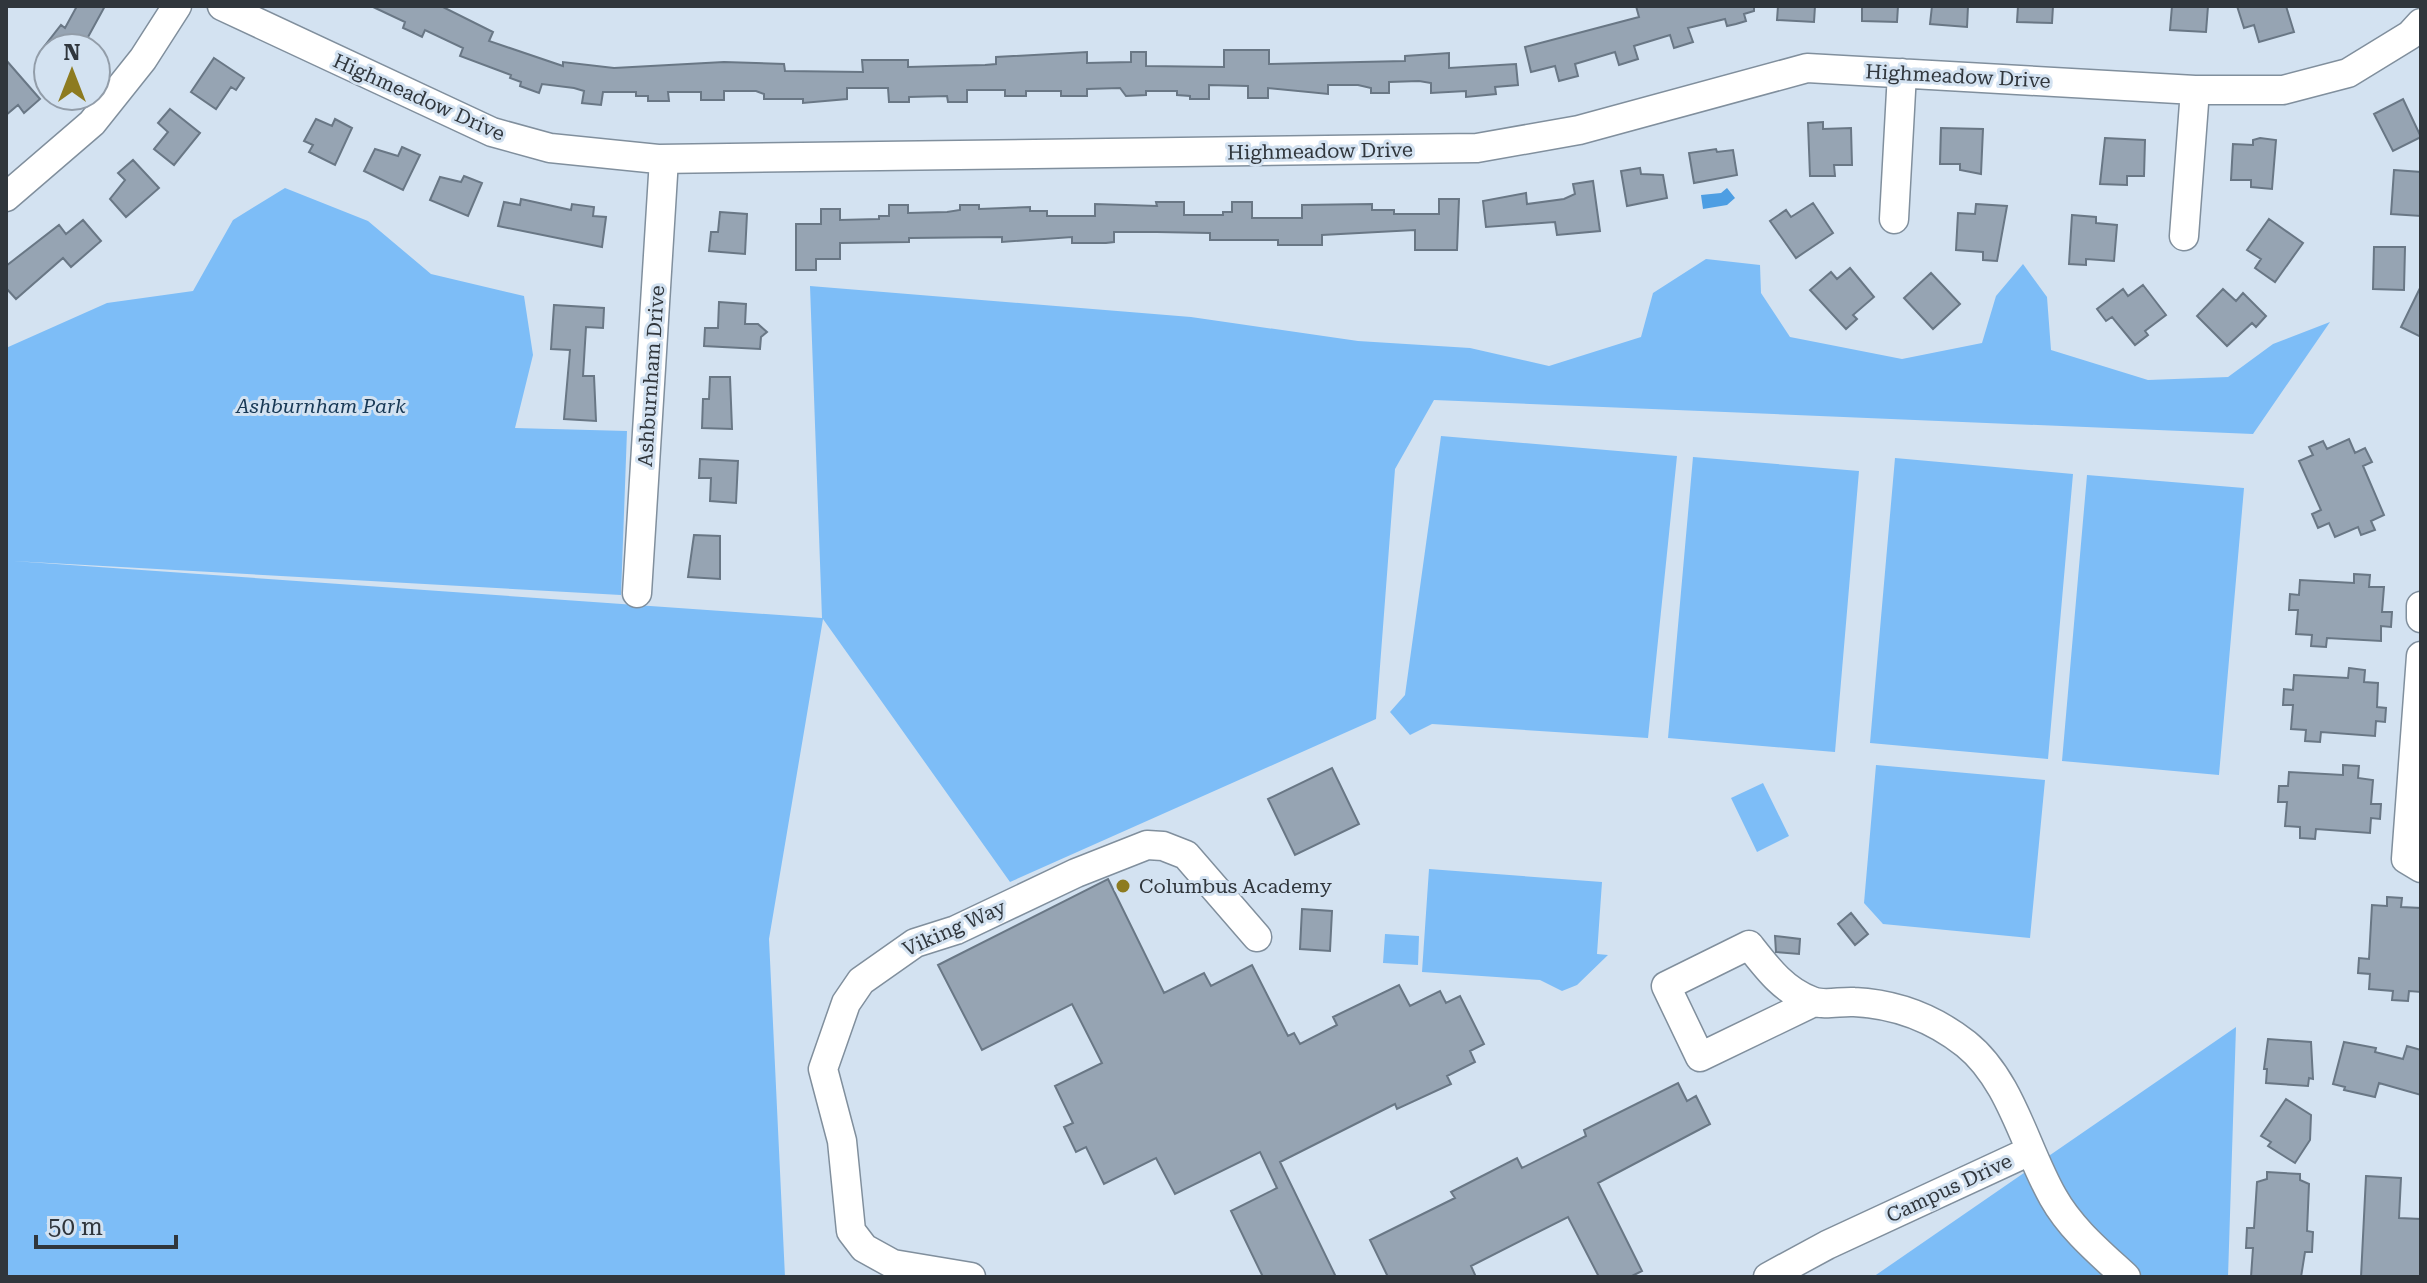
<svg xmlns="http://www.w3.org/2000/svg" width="2427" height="1283" font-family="'Roboto Serif',serif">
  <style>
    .green { fill: #7dbdf7 }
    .water { fill: #4d9ee3 }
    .building { fill: #96a4b3; stroke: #697785; stroke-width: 2 }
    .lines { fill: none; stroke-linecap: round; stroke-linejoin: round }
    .minor-casing { stroke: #808f9d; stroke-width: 31 }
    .minor { stroke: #fff; stroke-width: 28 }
    .poi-dot { fill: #8d7b20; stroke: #d3e2f1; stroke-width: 3 }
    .labels { text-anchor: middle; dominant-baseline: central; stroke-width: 6; stroke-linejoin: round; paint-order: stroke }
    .street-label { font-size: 20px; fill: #30363c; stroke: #d3e2f1 }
    .park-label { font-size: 20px; font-style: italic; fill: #173855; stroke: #d3e2f1 }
    .poi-label { font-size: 20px; fill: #30363c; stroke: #d3e2f1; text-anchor: start }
  </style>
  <rect width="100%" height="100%" fill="#d3e2f1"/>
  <path class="green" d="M285,188L368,221L431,274L524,296L533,355L515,428L627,431L621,595L13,561L822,618L810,286L1191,317L1358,341L1470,348L1549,366L1641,337L1653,293L1706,259L1760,265L1761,293L1790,337L1902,359L1982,343L1996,296L2023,264L2047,297L2051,350L2148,380L2228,377L2273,344L2330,322L2253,434L1434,400L1395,469L1376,719L1010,882L823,619L769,939L785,1277H6V348L107,303L193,291L233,220Z
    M1441,436L1677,456L1648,738L1432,724L1410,735L1390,712L1405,695Z
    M1693,457L1859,471L1835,752L1668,738Z
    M1895,458L2073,474L2048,759L1870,743Z
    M2087,475L2244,488L2219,775L2062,761Z
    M1876,765L2045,780L2030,938L1883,924L1864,903Z
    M1763,783L1789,836L1757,852L1731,798Z
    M1429,869L1602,882L1597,954L1608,955L1577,985L1562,991L1540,980L1422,972Z
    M1385,934L1419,936L1418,965L1383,963Z
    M2236,1027L2228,1277H1873Z"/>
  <path class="water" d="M1727,188L1735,198L1727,205L1703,209L1701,195L1721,193Z"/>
  <path class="building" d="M77,6H105L82,48H43L61,25L65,28Z
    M371,6H441L493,32L489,41L563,66V62L614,68L724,62L784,64L785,71L863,72L862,60H908V67L985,65L996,64V57L1087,52V63L1131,62V52H1146V66L1224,67V50H1269V64L1405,61V56L1449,53V68L1516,64L1518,85L1495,87L1496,94L1466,97V91L1431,93V83L1419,81L1389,82V93H1371V88L1358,85H1328V94L1268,88V98H1248V86L1209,85V99H1190V96L1177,95V91H1146V95L1126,96L1120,88L1087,89V96H1061V91H1026V96H1005V90H967V102H948L947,96L909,97V102H889L888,88H847V99L803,103V99H764V94L756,91H724V100H701V92H668L669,101H648V96H636V92H603L601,105L582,103L584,91L574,88L542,84L539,93L520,86L521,82L510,78L511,75L460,56L463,48L425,30L422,37L412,32L403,28L405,22Z
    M1636,6H1754V11L1744,14L1746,21L1736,24L1727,26L1725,19L1688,28L1693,42L1674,48L1670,35L1634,46L1638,59L1619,65L1615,52L1575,64L1578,76L1559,81L1555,66L1531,72L1525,47L1639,17Z
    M1778,6H1815L1814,22L1777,20Z
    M1862,6H1898L1897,22L1862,21Z
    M1932,6H1968L1967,27L1930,24Z
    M2018,6H2053L2052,23L2017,22Z
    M2172,6H2208L2206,32L2170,30Z
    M2237,6H2286L2294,32L2259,42L2254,25L2244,28Z
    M214,58L244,78L236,90L231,87L216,109L191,92Z
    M6,60L40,99L24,113L18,105L6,115Z
    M2403,99L2421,137L2393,151L2374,114Z
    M170,109L200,133L174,165L154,149L168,132L158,123Z
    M316,119L332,126L335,119L352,128L335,165L309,152L313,145L304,141Z
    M1823,122V129L1851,128L1852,165H1834L1835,176H1810L1808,123Z
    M1941,128L1983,129L1981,174L1960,170V164H1940Z
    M2105,138L2145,140L2144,176H2127V185L2100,184Z
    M2260,138L2276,140L2272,189L2251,187V180H2231L2233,144L2253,145V140Z
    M402,147L420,155L403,190L364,171L375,149L398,156Z
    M1716,149L1717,152L1733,150L1737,175L1694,183L1689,153Z
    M133,160L159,188L126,217L110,199L125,180L118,173Z
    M1640,168L1641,174L1663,175L1667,198L1627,206L1621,171Z
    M2394,170L2421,172V216L2391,214Z
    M464,176L482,183L468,216L430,200L440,177L461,182Z
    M1593,181L1600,231L1557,235L1555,222L1486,227L1483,201L1526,193L1527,204L1564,199L1575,194L1573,184Z
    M521,199L571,210L572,204L594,207L593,216L606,217L602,247L498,226L504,202L520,205Z
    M1439,199H1459L1457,250H1415V230L1322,235V245H1278V240H1210V233L1157,232H1114V242L1106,243H1072V237L1002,242V237L909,238V242L840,243V259H816V270H796V224H821V209H840V220L879,219V216H889V205H908V213L947,212L960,210V205H979V209L1030,207V211H1047V216H1095V204L1157,206L1156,202H1184V215H1223V212H1232V202H1252V218H1302V205L1372,204V210H1394V214H1439Z
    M1813,203L1833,233L1796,258L1770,221L1786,210L1791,217Z
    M1976,204L2007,206L1997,261L1983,260V252L1956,250L1958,213L1975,214Z
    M720,212L747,214L745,254L709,251L711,232H718Z
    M2072,215L2096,217V223L2117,225L2114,261L2086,259V265L2069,264Z
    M2269,219L2303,243L2275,282L2255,268L2261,259L2247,250Z
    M83,220L101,241L71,267L63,258L16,299L6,288V266L59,225L66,234Z
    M2374,247H2405L2404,290L2373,289Z
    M1850,268L1874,297L1853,315L1857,319L1846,329L1810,290L1831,272L1837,279Z
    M1931,273L1960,304L1933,329L1904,298Z
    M2143,285L2166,315L2145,331L2148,335L2135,345L2112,317L2106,321L2097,309L2123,289L2128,296Z
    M2421,286V337L2401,327Z
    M2223,289L2236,301L2243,293L2266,316L2256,327L2252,323L2227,346L2197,316Z
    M719,302L746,304L745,324H758L767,332L761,337L760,349L704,346L705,328H718Z
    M554,305L604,308L603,328L586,327L583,376H594L596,421L564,419L570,350L551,349Z
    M710,377H730L732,429L702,428L703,399H709Z
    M2349,439L2355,453L2365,448L2372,462L2363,466L2384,515L2371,521L2375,530L2361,535L2358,527L2335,537L2329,523L2318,528L2312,514L2321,510L2299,461L2313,455L2309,447L2323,441L2327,449Z
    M700,459L738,461L736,503L710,501L711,478H699Z
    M694,535L720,536V579L688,577Z
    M2354,574L2370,575L2369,587H2384L2382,612H2392L2391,627L2381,626V641L2327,638L2326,647L2311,646L2312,635L2296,634L2298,610H2289L2290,594L2299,595L2300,580L2354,583Z
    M2349,668L2365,670L2364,682L2378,683L2377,707L2386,708L2385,722L2376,721L2375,736L2321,732L2320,742L2305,741L2306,730L2291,729L2293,705H2283L2284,689L2293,690L2294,675L2348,678Z
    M2343,765L2359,766L2358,778L2373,780L2371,804H2381L2380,819L2371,818L2370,833L2316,829L2315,839L2300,838V827L2285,826L2287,802H2278L2279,786H2288L2289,772L2343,775Z
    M1332,768L1359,824L1295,855L1268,799Z
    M1108,879L1164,993L1204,973L1211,986L1252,965L1288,1036L1294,1033L1300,1044L1337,1025L1333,1017L1399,985L1410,1006L1440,991L1446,1003L1460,996L1484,1044L1470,1051L1475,1062L1447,1076L1451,1084L1397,1109L1395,1104L1280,1162L1336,1277H1263L1231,1211L1277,1188L1260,1152L1175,1194L1156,1158L1104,1184L1086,1147L1076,1152L1064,1127L1073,1123L1055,1086L1102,1063L1072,1004L982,1050L938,965Z
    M2387,897L2402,898L2401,907L2421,908V992L2409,991L2408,1001L2392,1000L2393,991L2369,989L2370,974L2358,973L2359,958L2369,959L2372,905L2387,906Z
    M1302,909L1332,911L1330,951L1300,949Z
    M1851,913L1868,934L1855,945L1838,924Z
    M1775,936L1800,939L1799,954L1776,952Z
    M2268,1039L2311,1042L2313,1079L2309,1078L2308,1086L2266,1083L2267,1069H2264Z
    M2344,1042L2376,1048L2375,1052L2403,1059L2407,1046L2421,1050V1095L2379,1083L2375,1097L2344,1090L2345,1087L2333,1084Z
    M1678,1083L1687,1101L1696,1096L1710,1124L1598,1183L1642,1271L1630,1277H1599L1568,1217L1471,1266L1476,1277H1388L1370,1240L1455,1198L1451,1192L1517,1158L1522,1168L1586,1136L1584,1130Z
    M2286,1099L2311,1115L2310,1140L2295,1163L2268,1146L2271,1142L2261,1136Z
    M2267,1172L2300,1174V1180L2309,1184L2307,1231L2313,1232L2312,1252H2305L2301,1277H2251L2253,1248H2246L2247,1228H2254L2257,1182L2267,1179Z
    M2366,1176L2401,1178L2399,1218L2421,1219V1277H2361Z"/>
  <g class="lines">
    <defs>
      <path id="minor" d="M222,6L492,132L550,148L658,159L1477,148L1579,130L1807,68L2195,90H2283L2348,73L2410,35L2421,23
        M6,197L92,123L143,59L177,6
        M1894,219L1902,73
        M2184,236L2195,90
        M637,593L664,159
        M2421,606V618
        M2421,656L2406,859L2421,868
        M1814,1002L1700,1057L1666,986L1749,945C1767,968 1784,991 1812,1001C1824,1006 1841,1001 1854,1002C1897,1004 1933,1018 1966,1044C2011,1080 2025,1148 2053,1197C2071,1229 2099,1252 2126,1277
        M971,1277L893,1264L864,1248L851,1231L842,1141L823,1069L846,1003L861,981L915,943L956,930L1076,873L1147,845L1163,846L1186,855L1257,937
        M1768,1277L1827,1245L2030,1151"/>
    </defs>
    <use href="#minor" class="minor-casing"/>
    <use href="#minor" class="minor"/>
  </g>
  <circle class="poi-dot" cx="1123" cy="886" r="8"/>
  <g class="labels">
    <g class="street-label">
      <text transform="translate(1958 76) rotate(3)">Highmeadow Drive</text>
      <text transform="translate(419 97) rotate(24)">Highmeadow Drive</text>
      <text transform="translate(1320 151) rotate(-1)">Highmeadow Drive</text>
      <text transform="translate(651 376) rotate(-86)">Ashburnham Drive</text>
      <text transform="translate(954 928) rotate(-24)">Viking Way</text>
      <text transform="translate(1949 1188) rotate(-25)">Campus Drive</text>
    </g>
    <g class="park-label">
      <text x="321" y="406">Ashburnham Park</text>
    </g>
    <g class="poi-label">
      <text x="1139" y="886">Columbus Academy</text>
    </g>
  </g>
  <rect width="2427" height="1283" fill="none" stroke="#30363c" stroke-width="16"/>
  <g transform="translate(72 72)"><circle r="38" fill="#d3e2f1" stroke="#929da9" stroke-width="2"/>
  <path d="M0-6L14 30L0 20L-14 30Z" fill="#8d7b20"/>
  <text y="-12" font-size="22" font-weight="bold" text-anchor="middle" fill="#30363c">N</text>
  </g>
  <path d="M36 1235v12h140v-12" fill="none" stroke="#30363c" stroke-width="4"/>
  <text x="48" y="1235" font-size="24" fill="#30363c" stroke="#d3e2f1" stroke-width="6" paint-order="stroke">50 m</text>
</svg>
